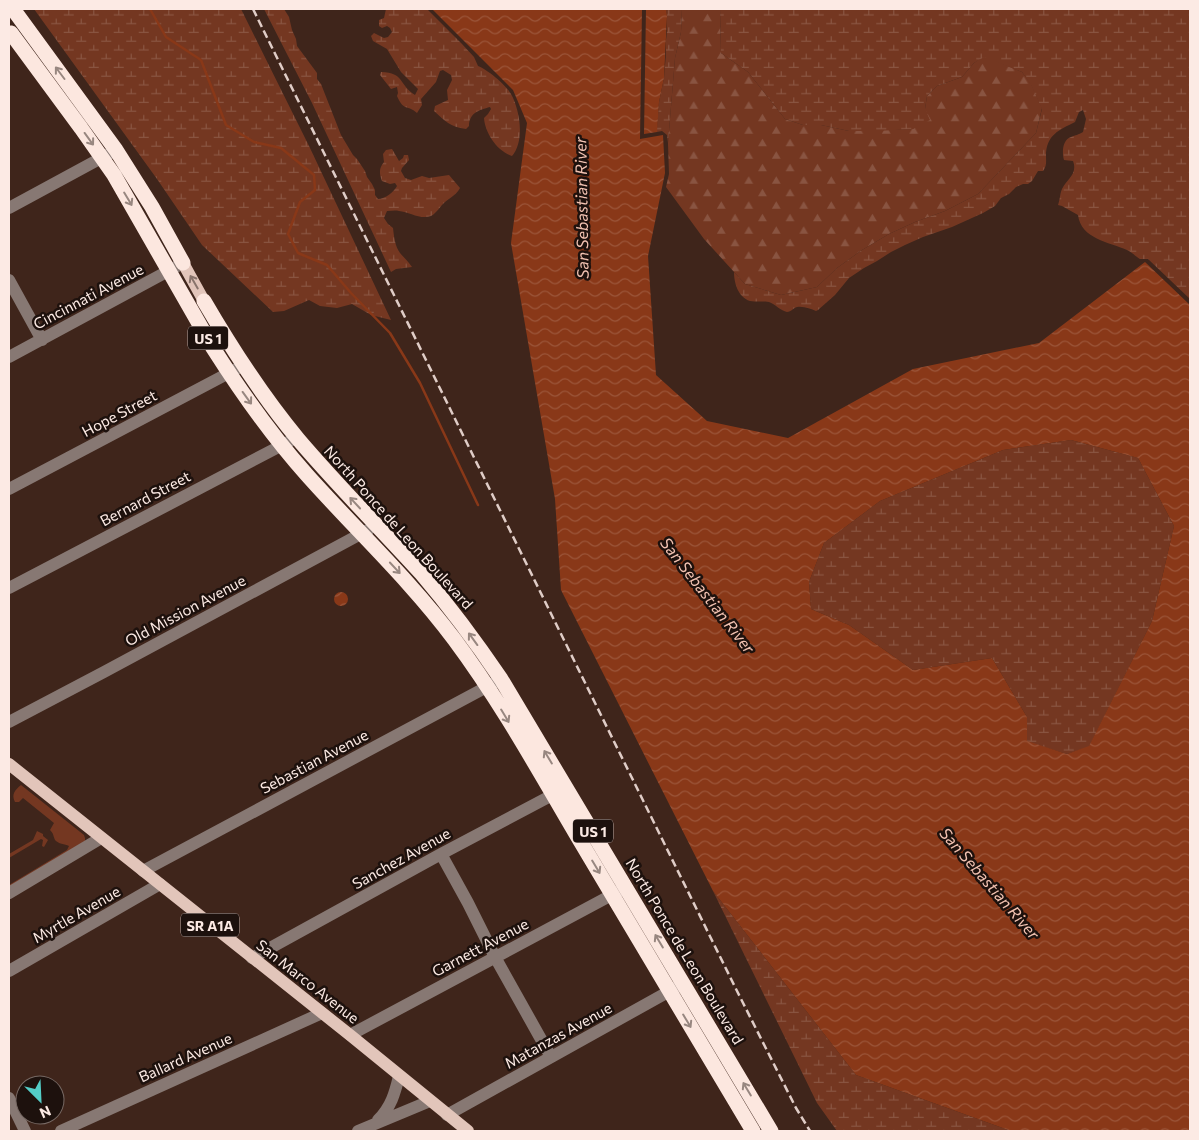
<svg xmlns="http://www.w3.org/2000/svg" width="1199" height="1140" font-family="Commissioner,sans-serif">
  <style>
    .grass { fill: #743721 }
    .forest { fill: url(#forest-firs) }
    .wetland { fill: url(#wetland-marsh) }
    .water { fill: url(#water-waves); fill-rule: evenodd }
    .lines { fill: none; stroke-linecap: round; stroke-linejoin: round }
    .stream { stroke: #893818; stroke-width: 2.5 }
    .minor { stroke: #877873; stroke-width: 12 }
    .major { stroke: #e2c5ba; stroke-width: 12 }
    .highway { stroke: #fce7df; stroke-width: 15 }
    .rail { stroke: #e0cdc7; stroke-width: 2.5; stroke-dasharray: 8 4; stroke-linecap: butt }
    .oneway { stroke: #988780 }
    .oneway2 { stroke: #89746c }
    .labels { text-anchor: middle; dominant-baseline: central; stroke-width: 5; stroke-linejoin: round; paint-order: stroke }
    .shield { fill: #1d110d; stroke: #b9a9a4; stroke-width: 1 }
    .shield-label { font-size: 14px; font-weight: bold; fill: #fceae4 }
    .street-label { font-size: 15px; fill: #fceae4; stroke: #1d110d }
    .water-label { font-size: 16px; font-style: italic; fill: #f2c2b1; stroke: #1d110d }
  </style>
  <defs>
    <pattern id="forest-firs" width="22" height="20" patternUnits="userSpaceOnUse" patternTransform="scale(1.25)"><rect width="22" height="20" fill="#743721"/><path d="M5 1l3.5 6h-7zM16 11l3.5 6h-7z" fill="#895441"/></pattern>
    <pattern id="wetland-marsh" width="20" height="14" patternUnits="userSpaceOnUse" patternTransform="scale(1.25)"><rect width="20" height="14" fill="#743721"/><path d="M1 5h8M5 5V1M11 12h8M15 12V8" fill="none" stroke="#895441"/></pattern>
    <pattern id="water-waves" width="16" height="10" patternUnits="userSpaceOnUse" patternTransform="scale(1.25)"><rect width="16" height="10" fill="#893818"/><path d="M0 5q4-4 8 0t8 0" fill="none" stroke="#9b5539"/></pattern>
  </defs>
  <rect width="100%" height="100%" fill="#3f251b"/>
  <path class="grass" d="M21,785L84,835L85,838V841L9,888V885L67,850L69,846C65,844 58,844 55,840C53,836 54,834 50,830L54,823L23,798L19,802H15C11,794 15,790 21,785Z
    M37,831L43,834V836L48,840L44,847L42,846L43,840L41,839L9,858V854L33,840Z"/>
  <path class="forest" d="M682,9H720L721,53L748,72L785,119L803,125H821L849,131L913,129L925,109L927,96L937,86L962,77L974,63L984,56L1022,72L1031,84L1042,108L1036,133L978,194L945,211L915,222L889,234L862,250L837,268L817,287L781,295L745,284L704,239L666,187L669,174L668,143L675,58L681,32Z"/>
  <path class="wetland" d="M34,9H241L310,148L391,320L371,315L352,304L337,308L320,306L309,300L284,311L273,312L202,245L157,179Z
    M264,9H284L289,17L292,30L296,39L297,46L317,73V79L321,84L341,135L353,155L357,159L365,171L367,177L372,184L375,190V195L378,199C385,199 394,192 397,186L395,183L390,184L382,181C379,173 379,168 384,162L383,154L386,150L392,149L399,161L403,158L404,155H408L409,160L402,168L401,171L405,178L411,180L422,176L429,178L449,175L460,188C456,195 451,197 445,202C440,206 437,213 431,216C421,220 409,212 399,211C395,210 391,211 387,211L384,218L388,224L393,228C394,237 395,246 400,253C404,258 408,261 412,267L396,269L391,272L312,103Z
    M386,9H427L462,44L474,57L478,66C488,70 506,85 511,94C520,110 525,141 512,156C497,151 485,133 484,118L488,114L491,109L490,107C479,110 469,113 469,126L466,129C450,127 445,121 434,111L435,106L448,100L447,90L452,80L451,75L443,70L440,71L436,82L421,99L422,105L417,113C407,104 404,112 397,96L398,93L397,87L391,89L380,75L381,72C405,73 398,84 415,95L418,89L401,72L387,49L373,41L371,36L374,33L384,38L388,37L392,32L390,28L387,26L382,28L379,26V20L384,18Z
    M666,9H682L681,32L675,58L668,143L667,135L662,131L657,132V128L659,102L664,78L666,53V40L667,31V16Z
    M720,9H1190V299L1148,259C1145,259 1143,259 1140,259C1136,257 1132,252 1127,250C1109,242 1081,239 1078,215L1062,206L1058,205C1060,200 1060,193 1062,189C1067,179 1078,174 1073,161L1064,160C1062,153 1062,140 1071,137C1076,135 1078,135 1083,132L1086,119L1083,110L1079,112L1075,122C1059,130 1046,135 1046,156C1046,161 1047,166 1043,171H1038L1032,181L1028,184H1023L1016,187L1009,194L1001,198L995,206L983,213L952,227L923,237L905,245L891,252L877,261L864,268L849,278L835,295L818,310L816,311C811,309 804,306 797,307C793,308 791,312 787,312C781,311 775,304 769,302C763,301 756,302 750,301C738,297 734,283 734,272L745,284L781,295L817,287L837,268L862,250L889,234L915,222L945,211L978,194L1036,133L1042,109L1031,85L1022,72L984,57L974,63L962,77L937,86L927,96L925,109L930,120L913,129L877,131H849L821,125H803L785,119L748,72L721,53Z
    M1071,440L1138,458L1174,526L1152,621L1089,747L1067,754L1027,742V717L992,658L913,670L849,625L811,609L809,582L824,543L880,501L1003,450Z
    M713,891L856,1075L1011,1131H837L817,1103Z"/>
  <path class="water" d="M432,9H642L640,139L663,135L665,173L648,256L656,375L707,421L788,438L913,369L1039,343L1145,262L1190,305V1131H1011L856,1075L713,891L561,590L555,499L511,243L527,123L513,90ZM1071,440L1138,458L1174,526L1152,621L1089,746L1067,754L1027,741V717L992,658L913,670L849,625L811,609L809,582L824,543L880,501L1003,450Z
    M646,9H666L667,16L664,78L659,102L657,132L644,134Z
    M334 599a7 7 0 1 1 14 0a7 7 0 1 1-14 0Z"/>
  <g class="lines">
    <path class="stream" d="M150,9L166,37L201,60L226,125L254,142L281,148L314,175L315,190L300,202L288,234L298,253L327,265L351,293L390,333L420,383L478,505"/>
    <path class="minor" d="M9,208L116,150
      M9,280L42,340
      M9,357L183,263
      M9,489L244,365
      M9,588L290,441
      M9,722L104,672L368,530
      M441,854L468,903L495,957L551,1057
      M143,871L496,682
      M9,893L101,838
      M252,958L441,854L560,791
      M9,971L160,884
      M350,1035L621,890
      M9,1098L25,1131
      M447,1115L677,987
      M378,1120C391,1107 395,1093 399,1076
      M61,1131L322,1013
      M358,1131L430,1101"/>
    <path class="major" d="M183,263L204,301
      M9,764L350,1035L468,1131"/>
    <path class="highway" d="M13,9L116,150L152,207L183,263
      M11,33L81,128L114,175L213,348C241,392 272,436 307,475C356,530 410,580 454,639C501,702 539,771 579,839C637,936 695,1033 753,1131
      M204,301C232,349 262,396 298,439C337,485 380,528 421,573C450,607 476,642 501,679L771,1131"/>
    <path class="rail" d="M253,9L735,987L796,1108L810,1131"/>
  </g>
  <defs><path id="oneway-shaft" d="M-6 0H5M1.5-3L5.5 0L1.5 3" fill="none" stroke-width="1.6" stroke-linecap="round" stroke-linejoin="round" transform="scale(1.25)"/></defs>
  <g class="oneway">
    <use href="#oneway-shaft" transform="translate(60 73) rotate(-127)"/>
    <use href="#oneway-shaft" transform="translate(89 139) rotate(54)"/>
    <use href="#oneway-shaft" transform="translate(128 199) rotate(59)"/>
    <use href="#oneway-shaft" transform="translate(247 398) rotate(54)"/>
    <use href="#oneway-shaft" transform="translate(355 503) rotate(-133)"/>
    <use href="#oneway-shaft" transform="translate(395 568) rotate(47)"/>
    <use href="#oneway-shaft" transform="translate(473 639) rotate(-126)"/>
    <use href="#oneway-shaft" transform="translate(505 716) rotate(59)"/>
    <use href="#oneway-shaft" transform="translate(548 757) rotate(-121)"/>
    <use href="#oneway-shaft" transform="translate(596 867) rotate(59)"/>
    <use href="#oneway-shaft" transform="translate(659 941) rotate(-121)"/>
    <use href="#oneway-shaft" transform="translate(687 1021) rotate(59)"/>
    <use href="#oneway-shaft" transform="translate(747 1089) rotate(-121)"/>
  </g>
  <use class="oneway2" href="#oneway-shaft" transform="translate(194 282) rotate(-120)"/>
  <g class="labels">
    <g class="shield">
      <rect x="188" y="326.5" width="40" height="23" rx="4"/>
      <rect x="573" y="819.5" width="40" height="23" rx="4"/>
      <rect x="181" y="913.5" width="58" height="23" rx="4"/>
    </g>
    <g class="shield-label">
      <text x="208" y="338">US 1</text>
      <text x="593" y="831">US 1</text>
      <text x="210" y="925">SR A1A</text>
    </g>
    <g class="street-label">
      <text transform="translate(88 296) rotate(-28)">Cincinnati Avenue</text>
      <text transform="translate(119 413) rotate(-28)">Hope Street</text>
      <text transform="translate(145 498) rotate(-28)">Bernard Street</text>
      <text transform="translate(399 527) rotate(48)">North Ponce de Leon Boulevard</text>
      <text transform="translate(185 610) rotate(-28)">Old Mission Avenue</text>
      <text transform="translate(314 761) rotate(-28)">Sebastian Avenue</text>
      <text transform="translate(401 858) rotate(-29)">Sanchez Avenue</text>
      <text transform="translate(76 914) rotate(-30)">Myrtle Avenue</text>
      <text transform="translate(480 947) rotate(-28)">Garnett Avenue</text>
      <text transform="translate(685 951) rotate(59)">North Ponce de Leon Boulevard</text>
      <text transform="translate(308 981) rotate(38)">San Marco Avenue</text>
      <text transform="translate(558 1035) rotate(-29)">Matanzas Avenue</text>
      <text transform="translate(185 1057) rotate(-24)">Ballard Avenue</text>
    </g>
    <g class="water-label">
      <text transform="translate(581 208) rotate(-91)">San Sebastian River</text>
      <text transform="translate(708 595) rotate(52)">San Sebastian River</text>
      <text transform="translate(990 883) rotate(49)">San Sebastian River</text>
    </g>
  </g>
  <rect width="1199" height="1140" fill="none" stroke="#fceae4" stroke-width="20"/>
  <g transform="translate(40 1100) rotate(156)"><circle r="24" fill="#1d110d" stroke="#766863"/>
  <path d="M0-4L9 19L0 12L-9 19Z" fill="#54cdc7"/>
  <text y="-8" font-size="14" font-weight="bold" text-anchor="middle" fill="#fceae4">N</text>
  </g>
</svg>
